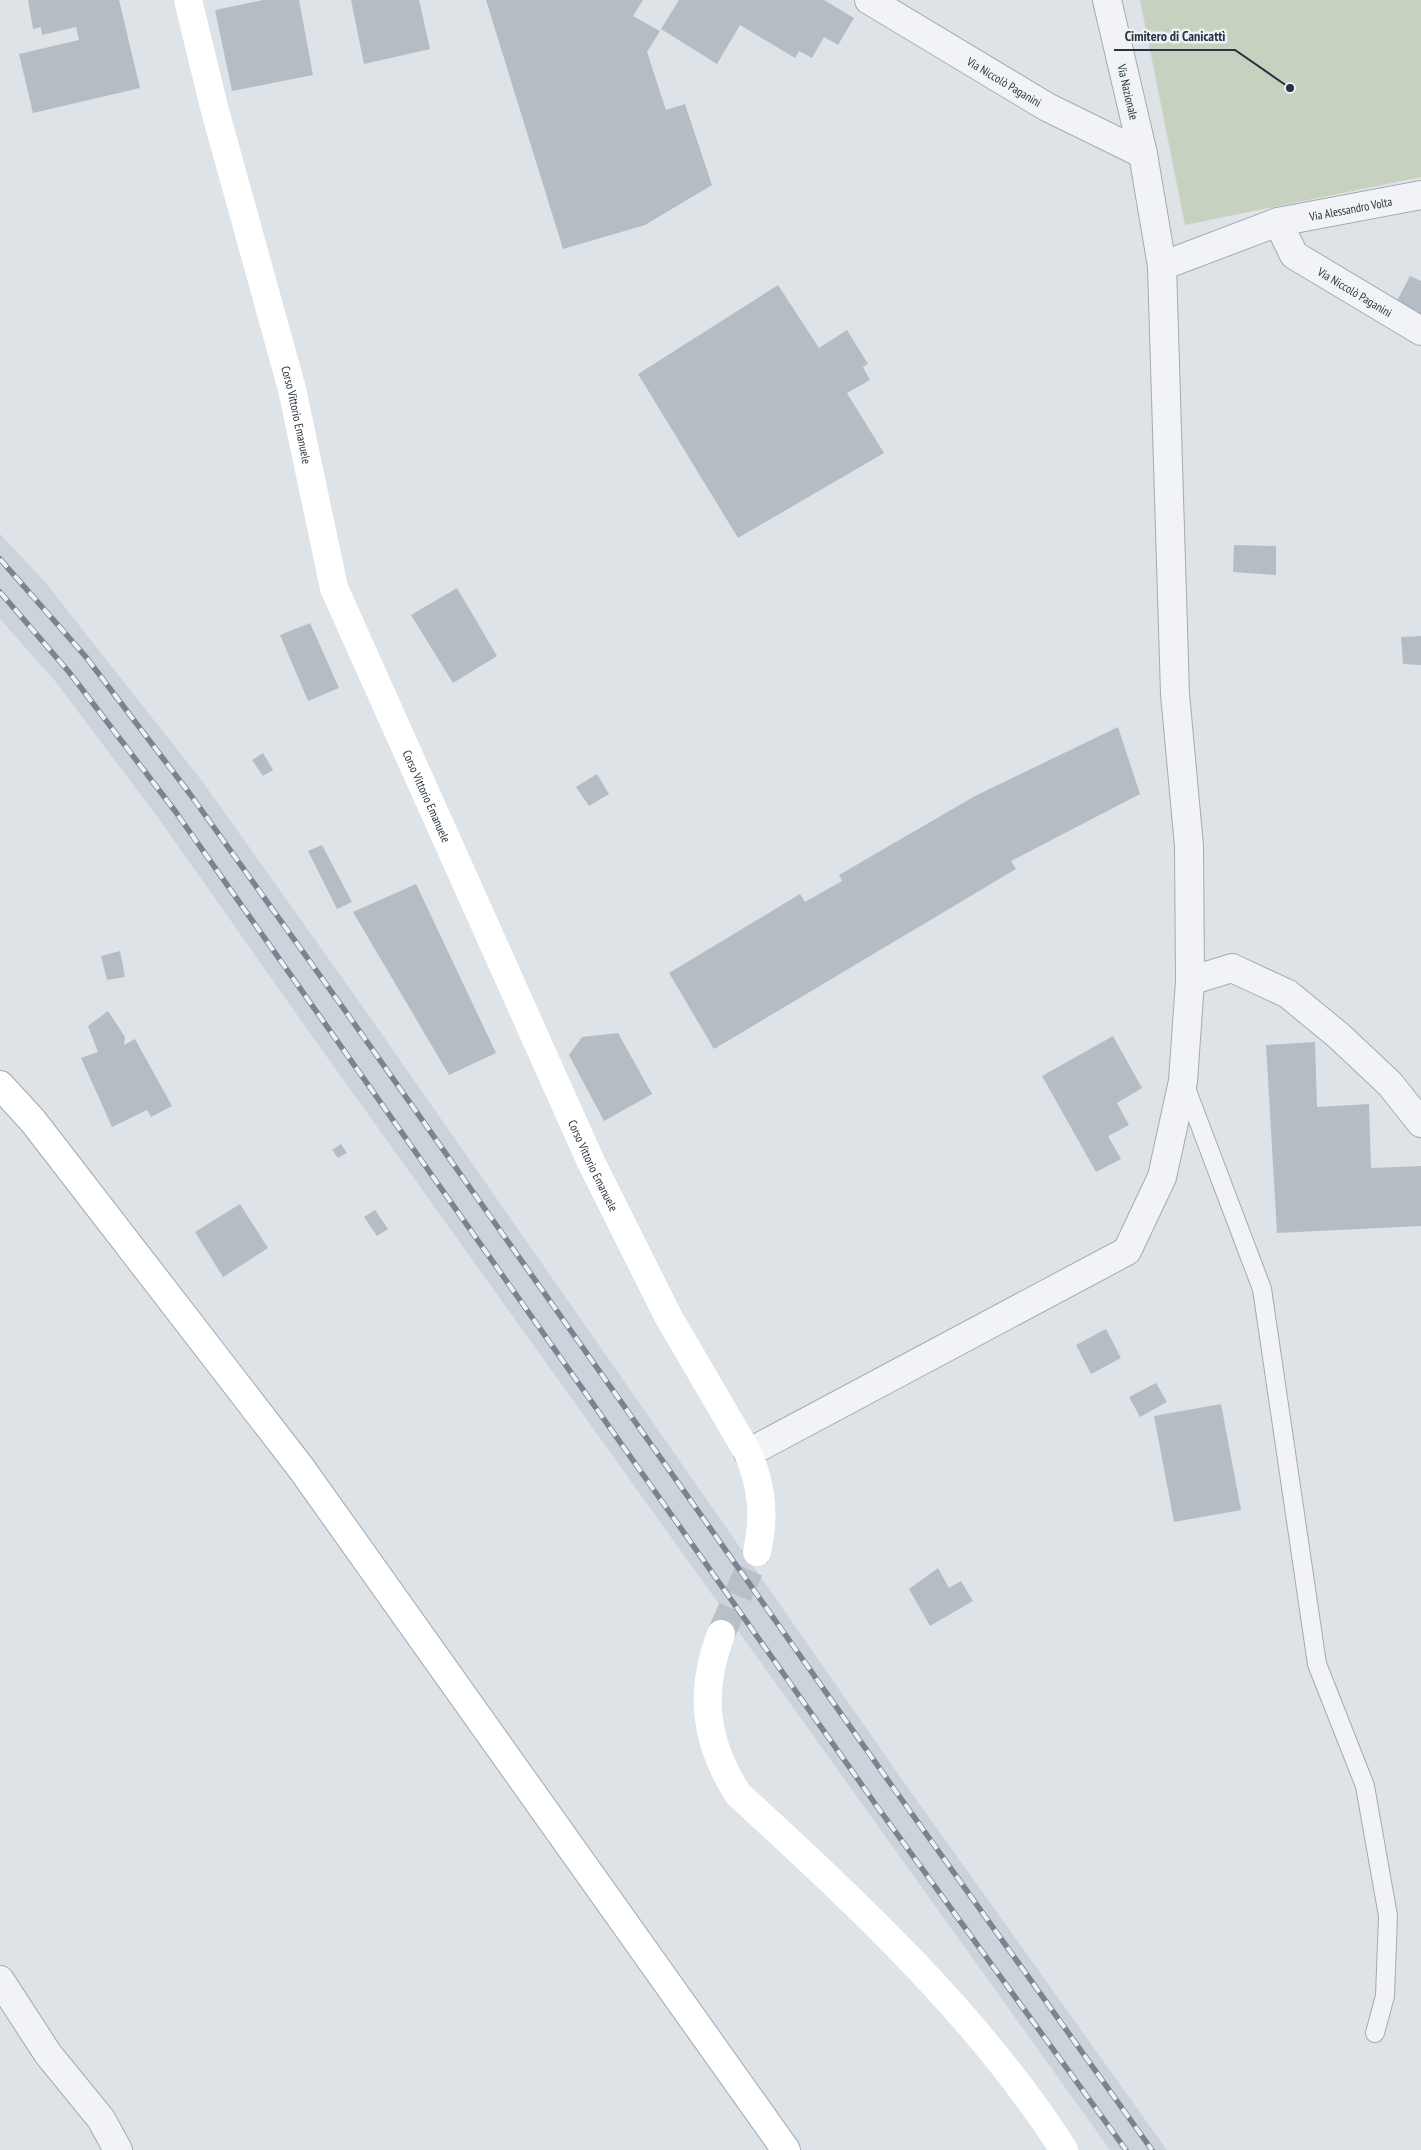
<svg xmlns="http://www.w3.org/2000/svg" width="1421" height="2150" font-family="'PT Sans Narrow',sans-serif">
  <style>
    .built { fill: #ccd3da }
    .green { fill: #c6d1bf }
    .building { fill: #b5bdc4 }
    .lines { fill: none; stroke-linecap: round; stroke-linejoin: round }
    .secondary-tunnel { stroke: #b9c0c6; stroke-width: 28; stroke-dasharray: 28 14; stroke-linecap: butt }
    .service-casing { stroke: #a3abb2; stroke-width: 20 }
    .minor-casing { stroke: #a3abb2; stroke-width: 30 }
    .primary-casing { stroke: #9da9b3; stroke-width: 30 }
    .service { stroke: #f1f3f6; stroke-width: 18 }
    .minor { stroke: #f1f3f6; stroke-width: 28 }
    .secondary { stroke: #fff; stroke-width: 28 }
    .primary { stroke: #fff; stroke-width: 28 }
    .rail-casing { stroke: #778591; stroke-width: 5.5 }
    .rail { stroke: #edf2f5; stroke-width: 4; stroke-dasharray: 11; stroke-linecap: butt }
    .labels { text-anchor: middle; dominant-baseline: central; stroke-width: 5; stroke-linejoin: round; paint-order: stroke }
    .street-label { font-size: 12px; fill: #27333e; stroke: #edf2f5 }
    .leader { fill: none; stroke: #27333e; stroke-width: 2 }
    .callout-dot { fill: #27333e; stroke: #edf2f5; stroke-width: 2 }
    .callout-label { font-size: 14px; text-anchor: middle; font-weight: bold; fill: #27333e; stroke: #edf2f5; stroke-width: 5; stroke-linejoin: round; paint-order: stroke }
  </style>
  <rect width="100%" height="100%" fill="#dee3e8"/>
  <path class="built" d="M0,534L45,582L202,781L358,1000L908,1788L1167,2150H1110L312,1036L159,819L55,681L0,619Z"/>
  <path class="green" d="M1140,0H1421V177L1185,225Z"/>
  <path class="building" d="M28,0H119L140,88L33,113L19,54L79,40L76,27L42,35L41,27L33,29Z
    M263,0H299L313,75L232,91L215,10Z
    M351,0H419L430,49L364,64Z
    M486,0H643L633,16L660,31L647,52L666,110L685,104L712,185L645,225L563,249Z
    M679,0H824L854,18L838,45L824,37L812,58L799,51L795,58L740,25L717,64L661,29Z
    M1410,276L1421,281V314L1397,301Z
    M778,285L819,348L847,330L868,364L863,367L870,380L847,393L884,453L738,538L638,374Z
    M1234,545L1276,546V575L1233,572Z
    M457,588L497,656L453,683L411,615Z
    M310,623L339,688L308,701L280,635Z
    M1421,636V665L1403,664L1401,637Z
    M1118,727L1140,794L1011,861L1016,869L714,1049L669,973L800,894L805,902L842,881L839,875L975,796Z
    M263,753L273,770L263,776L252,760Z
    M597,774L609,794L589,806L576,787Z
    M322,845L352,902L337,909L308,851Z
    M416,884L496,1053L449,1075L353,912Z
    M120,951L125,977L107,980L101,956Z
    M108,1011L125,1037L124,1045L135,1039L172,1106L151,1117L147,1110L112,1127L81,1058L98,1052L88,1026Z
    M618,1033L652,1094L604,1121L569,1055L582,1037Z
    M1113,1036L1142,1088L1117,1103L1129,1125L1108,1136L1121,1159L1096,1172L1042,1076Z
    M1315,1042L1317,1107L1369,1104L1371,1168L1421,1166V1226L1277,1233L1266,1045Z
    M341,1144L347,1153L338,1158L332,1150Z
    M240,1204L268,1248L223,1277L195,1232Z
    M375,1210L388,1229L377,1236L364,1217Z
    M1106,1329L1121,1358L1091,1374L1076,1345Z
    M1156,1383L1167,1402L1140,1417L1129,1397Z
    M1221,1404L1241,1510L1174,1522L1154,1416Z
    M938,1568L949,1588L961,1581L973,1601L930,1626L909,1589Z"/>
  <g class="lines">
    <path class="secondary-tunnel" d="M721,1634L757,1552"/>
    <defs>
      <path id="service" d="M1184,1083L1262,1289L1317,1664L1365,1786L1388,1916L1385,1996L1375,2033"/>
      <g id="minor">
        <path id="s1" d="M869,0L1047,107L1143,154"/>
        <path id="s2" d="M1278,222L1294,255L1421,331"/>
        <path id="s3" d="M1162,266L1278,222L1421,195"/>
        <path d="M1190,981L1232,968L1288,994L1339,1036L1390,1084L1421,1123"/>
        <path d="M748,1453L1127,1251L1162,1177L1183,1081L1190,981L1189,846L1175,694L1162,266L1143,154L1107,0"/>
        <path d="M0,1980L48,2054L101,2119L118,2150"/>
      </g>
      <path id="primary" d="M0,1085L33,1121L301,1468L786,2150"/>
    </defs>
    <use href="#service" class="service-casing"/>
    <use href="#minor" class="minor-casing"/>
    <use href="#primary" class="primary-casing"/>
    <use href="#service" class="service"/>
    <use href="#minor" class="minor"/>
    <g class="secondary">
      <path id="s4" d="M188,0L214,107L292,389L334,588L591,1162L668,1316L748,1453C762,1486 765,1516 757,1552"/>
      <path d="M721,1634C699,1692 704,1741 738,1794C856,1903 977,2014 1064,2150"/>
    </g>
    <use href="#primary" class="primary"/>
    <defs>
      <path id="rail" d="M0,559L86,657L190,794L346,1012L897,1793L1152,2150
        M0,592L69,672L175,811L876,1805L1126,2150"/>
    </defs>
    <use href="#rail" class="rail-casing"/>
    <use href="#rail" class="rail"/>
  </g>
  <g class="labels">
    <g class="street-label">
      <text stroke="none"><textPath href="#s1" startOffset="158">Via Niccolò Paganini</textPath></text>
      <text transform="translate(1128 92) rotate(77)">Via Nazionale</text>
      <text stroke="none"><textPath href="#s3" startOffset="198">Via Alessandro Volta</textPath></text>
      <text stroke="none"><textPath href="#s2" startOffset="108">Via Niccolò Paganini</textPath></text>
      <text stroke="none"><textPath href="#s4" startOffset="429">Corso Vittorio Emanuele</textPath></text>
      <text stroke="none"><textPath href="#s4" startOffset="834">Corso Vittorio Emanuele</textPath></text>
      <text stroke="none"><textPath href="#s4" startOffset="1239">Corso Vittorio Emanuele</textPath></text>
    </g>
  </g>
  <path class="leader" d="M1290 88L1235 50H1114"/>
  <circle class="callout-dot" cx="1290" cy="88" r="5"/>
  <g class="callout-label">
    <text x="1175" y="41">Cimitero di Canicattì</text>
  </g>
</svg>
